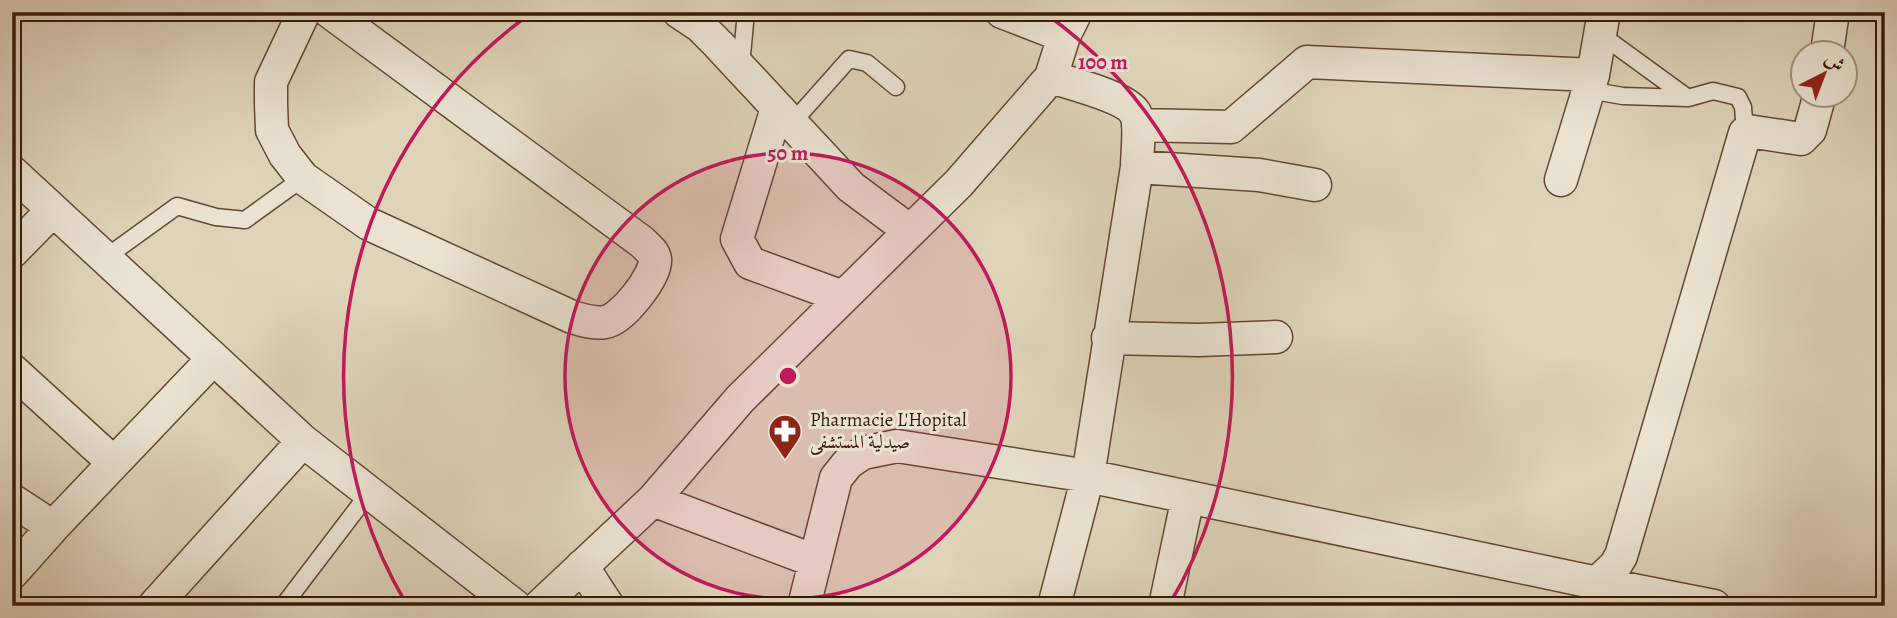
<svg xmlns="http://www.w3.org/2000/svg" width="1897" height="618" font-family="Alegreya,Amiri,serif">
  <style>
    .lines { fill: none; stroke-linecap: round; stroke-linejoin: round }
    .lane-casing { stroke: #634832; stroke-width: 19 }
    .street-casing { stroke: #634832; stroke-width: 35 }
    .lane { stroke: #eae3d2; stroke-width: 16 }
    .street { stroke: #eae3d2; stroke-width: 32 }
    .ring { fill: none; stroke: #c2185b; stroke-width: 3.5 }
    .labels { text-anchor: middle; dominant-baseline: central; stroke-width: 6; stroke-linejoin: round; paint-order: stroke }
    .poi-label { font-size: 19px; fill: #3a1905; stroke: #eae3d2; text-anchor: start }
    .centre { fill: #c2185b; stroke: #eae3d2; stroke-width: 3.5 }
    .ring-label { font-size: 21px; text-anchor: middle; font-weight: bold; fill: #c2185b; stroke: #eae3d2; stroke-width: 6; stroke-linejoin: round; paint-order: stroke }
  </style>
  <rect width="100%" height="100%" fill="#dfd4ba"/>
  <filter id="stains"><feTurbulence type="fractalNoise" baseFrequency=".00286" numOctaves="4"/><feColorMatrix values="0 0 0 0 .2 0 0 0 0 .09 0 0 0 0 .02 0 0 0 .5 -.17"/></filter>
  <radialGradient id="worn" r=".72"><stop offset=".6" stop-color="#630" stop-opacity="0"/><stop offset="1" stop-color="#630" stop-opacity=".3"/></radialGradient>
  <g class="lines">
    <defs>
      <path id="lane" d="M1600,34L1688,98
        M741,66L746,12
        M1588,90L1623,96L1688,98L1713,91L1738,97L1743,107L1745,133
        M793,122L849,59L867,63L896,87
        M105,258L177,206L216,217L245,220L303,178
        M283,606L369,493"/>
      <path id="street" d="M304,12L271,82V104L272,130L285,155L303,178L369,224L572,317C582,320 595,324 605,322C622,320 657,275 655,259C654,252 647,247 642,242L330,12
        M679,12L700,26L718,44L851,187L910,231
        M1002,12L1064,36
        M1827,52L1833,12
        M1051,77C1069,83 1126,97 1135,113C1141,123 1137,154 1137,167L1088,476L1054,606
        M777,108L737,239L750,263L843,297
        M1138,125L1231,127L1307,62L1593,75
        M1137,167L1259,175L1315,185
        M12,172L303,441L154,606
        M1561,180L1593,75L1604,12
        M12,252L53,210
        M1108,338L1199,340L1276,337
        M12,370L114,463
        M303,441L515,606
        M12,500L53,527
        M653,500L815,561
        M582,566L608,606
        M12,573L53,527L213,359
        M540,606L653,500L740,399L959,183L1051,77L1064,36L1076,12
        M804,606L836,478L848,463L863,453L897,446L1088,476L1597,583L1593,606
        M1165,606L1188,497
        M1714,606L1597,583L1615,566L1621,556L1745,133L1748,131L1801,139L1810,130L1820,94"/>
    </defs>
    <use href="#lane" class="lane-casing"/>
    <use href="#street" class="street-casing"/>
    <use href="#lane" class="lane"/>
    <use href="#street" class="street"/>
  </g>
  <circle cx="788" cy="376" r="223" fill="#c2185b" fill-opacity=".12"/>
  <g class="ring">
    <circle cx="788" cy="376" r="223"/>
    <path d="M407 605A445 445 0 0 1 530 14M1046 14A445 445 0 0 1 1169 605"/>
  </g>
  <defs>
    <symbol id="pharmacy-pin" viewBox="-11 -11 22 30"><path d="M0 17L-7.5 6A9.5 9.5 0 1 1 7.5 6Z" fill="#8f2418" stroke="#eae3d2"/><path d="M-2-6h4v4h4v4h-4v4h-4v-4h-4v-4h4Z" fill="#fff"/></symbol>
  </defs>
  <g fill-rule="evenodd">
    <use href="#pharmacy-pin" x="766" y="412" width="38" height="52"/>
  </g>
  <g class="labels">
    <g class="poi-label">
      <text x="810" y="420">Pharmacie L'Hopital<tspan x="810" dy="22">صيدلية المستشفى</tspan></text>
    </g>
  </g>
  <circle cx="788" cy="376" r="10" class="centre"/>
  <g class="ring-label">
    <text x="1103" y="69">100 m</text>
    <text x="788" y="160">50 m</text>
  </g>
  <rect width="1897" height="618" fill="none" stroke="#dfd4ba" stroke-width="42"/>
  <rect x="14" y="14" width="1869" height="590" fill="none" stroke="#3a1905" stroke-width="3.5"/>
  <rect x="21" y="21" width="1855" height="576" fill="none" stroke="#3a1905" stroke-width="2"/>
  <g transform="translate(1824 74) rotate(42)"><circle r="33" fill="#eae3d2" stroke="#a49280" stroke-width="2"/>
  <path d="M0-5L12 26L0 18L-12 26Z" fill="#8f2418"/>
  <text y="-10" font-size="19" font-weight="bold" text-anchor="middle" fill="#3a1905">ش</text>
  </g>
  <rect width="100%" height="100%" filter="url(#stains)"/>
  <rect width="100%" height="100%" fill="url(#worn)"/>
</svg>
